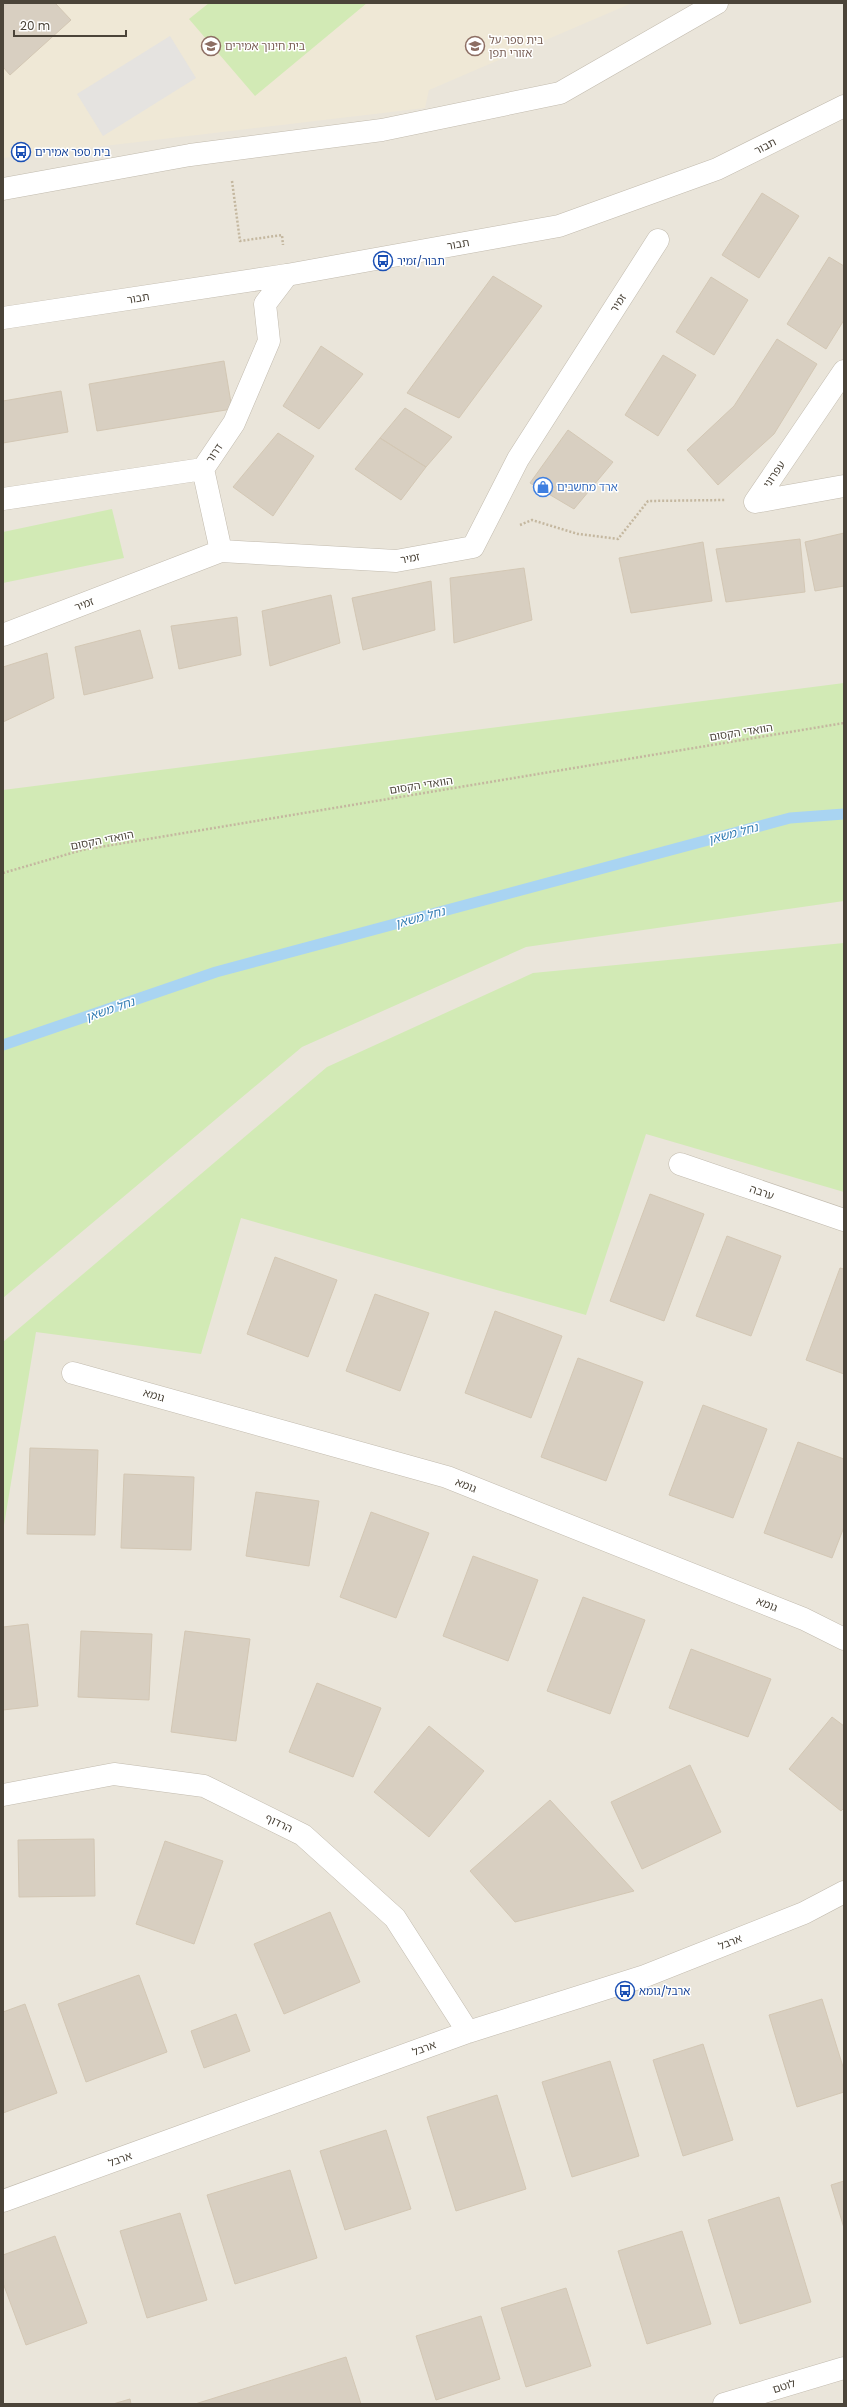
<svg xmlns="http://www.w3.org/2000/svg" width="847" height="2407" font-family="Poppins,'Noto Sans Hebrew',sans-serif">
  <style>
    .residential { fill: #eae5da }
    .education { fill: #efe8d6 }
    .green { fill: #d2eab5 }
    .parking { fill: #e5e3e0 }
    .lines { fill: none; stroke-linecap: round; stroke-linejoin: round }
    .stream { stroke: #a9d4f2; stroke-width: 11 }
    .building { fill: #d8cfc1; stroke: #d3c7b4 }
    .minor-casing { stroke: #c2bbae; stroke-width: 23 }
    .path { stroke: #c4b79f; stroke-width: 2.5; stroke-dasharray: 2 2; stroke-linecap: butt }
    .minor { stroke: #fff; stroke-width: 22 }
    .labels { text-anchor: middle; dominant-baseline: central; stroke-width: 3; stroke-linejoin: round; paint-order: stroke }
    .education-label { font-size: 11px; fill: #785e54; stroke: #fff; text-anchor: start }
    .street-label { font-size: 11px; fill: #4b4439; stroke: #fff }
    .transit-label { font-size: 11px; fill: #164399; stroke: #fff; text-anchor: start }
    .shop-label { font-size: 11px; fill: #366cbe; stroke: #fff; text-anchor: start }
    .water-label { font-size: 12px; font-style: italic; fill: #2e7ab2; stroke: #fff }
  </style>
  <rect width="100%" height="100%" fill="#f6f3ec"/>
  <path class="residential" d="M3,3H844V2404H3Z"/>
  <path class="education" d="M3,3H632L429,90L425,108L3,158Z"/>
  <path class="green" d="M209,3H367L255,96L189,19Z
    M112,509L124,558L3,583V532Z
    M844,683V901L526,947L302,1047L3,1298V790Z
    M844,943V1192L646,1134L586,1315L241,1218L201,1354L36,1332L3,1531V1342L327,1067L533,973Z"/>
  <path class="parking" d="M170,36L196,78L103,136L77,94Z"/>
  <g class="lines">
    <path class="stream" d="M3,1045L216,972L790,818L844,814"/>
  </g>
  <path class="building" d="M3,3H55L71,20L10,75L3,67Z
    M762,193L799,216L759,278L722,255Z
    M829,257L844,266V320L826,349L787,324Z
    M493,276L542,306L459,418L407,393Z
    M711,277L748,300L714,355L676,332Z
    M777,339L817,364L774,434L718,485L687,450L734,406Z
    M321,346L363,374L319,429L283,406Z
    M663,355L696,375L658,436L625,415Z
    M224,361L232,409L97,431L89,384Z
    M61,391L68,432L3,443V401Z
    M405,408L452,437L426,467L380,438Z
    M568,430L613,462L574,509L530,483Z
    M278,433L314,456L273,516L233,487Z
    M380,438L426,467L401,500L355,469Z
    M844,533V586L815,591L805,542Z
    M800,539L805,592L726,602L716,549Z
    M703,542L712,601L631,613L619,558Z
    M524,568L532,620L454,643L450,578Z
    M431,581L435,630L363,650L352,598Z
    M331,595L340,643L270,666L262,611Z
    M237,617L241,655L179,669L171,626Z
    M140,630L153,678L84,695L75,647Z
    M47,653L54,698L3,722V667Z
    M650,1194L704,1214L664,1321L610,1301Z
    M727,1236L781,1256L751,1336L696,1316Z
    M275,1257L337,1280L308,1357L247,1334Z
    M840,1268L844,1269V1374L806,1360Z
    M375,1294L429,1313L400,1391L346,1371Z
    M495,1311L562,1336L531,1418L465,1393Z
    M578,1358L643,1382L606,1481L541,1457Z
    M703,1405L767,1429L733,1518L669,1495Z
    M798,1442L844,1459V1527L832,1558L764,1533Z
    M30,1448L98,1450L95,1535L27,1534Z
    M124,1474L194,1477L191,1550L121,1548Z
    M256,1492L319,1501L309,1566L246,1556Z
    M371,1512L429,1533L396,1618L340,1597Z
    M473,1556L538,1580L508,1661L443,1636Z
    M583,1597L645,1620L610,1714L547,1691Z
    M28,1624L38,1706L3,1710V1627Z
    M81,1631L152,1634L149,1700L78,1697Z
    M185,1631L250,1639L236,1741L171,1732Z
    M691,1649L771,1679L748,1737L669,1708Z
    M317,1683L381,1708L353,1777L289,1752Z
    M832,1717L844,1726V1808L841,1811L789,1769Z
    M429,1726L484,1771L429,1837L374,1792Z
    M690,1765L721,1832L642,1869L611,1802Z
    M550,1800L634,1891L515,1922L470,1871Z
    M94,1839L95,1896L19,1897L18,1840Z
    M165,1841L223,1861L194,1944L136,1924Z
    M330,1912L360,1982L284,2014L254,1944Z
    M139,1975L167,2052L86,2082L58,2004Z
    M822,1999L844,2070V2092L797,2107L769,2015Z
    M25,2004L57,2093L3,2113V2012Z
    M236,2014L250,2051L204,2068L191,2031Z
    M703,2044L733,2140L683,2156L653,2060Z
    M610,2061L639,2156L572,2177L542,2082Z
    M497,2095L526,2189L456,2211L427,2117Z
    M386,2130L411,2209L345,2230L320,2151Z
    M290,2170L317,2258L235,2284L207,2195Z
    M844,2181V2228L831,2185Z
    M779,2197L811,2302L740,2324L708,2220Z
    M180,2213L207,2300L147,2318L120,2231Z
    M682,2231L711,2324L647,2344L618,2251Z
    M55,2236L87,2323L26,2345L3,2283V2255Z
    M566,2288L591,2366L526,2387L501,2308Z
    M481,2316L500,2379L436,2400L416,2336Z
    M346,2357L361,2404H195Z
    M130,2399L131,2404H113Z"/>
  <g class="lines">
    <defs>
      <path id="minor" d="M3,189L190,155L382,130L560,93L717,3
        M3,318L287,275L559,226L717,169L844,106
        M844,371L755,502L844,486
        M203,469L221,551
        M3,499L203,469L234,423L269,341L265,304L287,275
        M3,635L221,551L396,561L473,547L518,459L658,240
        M680,1164L844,1220
        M73,1373L447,1477L804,1619L844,1639
        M3,1795L114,1774L204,1786L303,1835L395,1918L468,2032
        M3,2201L468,2032L645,1976L804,1913L844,1892
        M724,2404L844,2368"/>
    </defs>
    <use href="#minor" class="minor-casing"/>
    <path class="path" d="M232,181L240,241L282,235L283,245
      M520,525L532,520L578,534L618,539L648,501L725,500
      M3,873L82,850L844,723"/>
    <use href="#minor" class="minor"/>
  </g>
  <defs>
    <symbol id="school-ring" viewBox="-11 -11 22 22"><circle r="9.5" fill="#fff" stroke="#8d6e63" stroke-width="1.5"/><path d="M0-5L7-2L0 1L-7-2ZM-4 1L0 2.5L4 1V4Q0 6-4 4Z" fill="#8d6e63"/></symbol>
    <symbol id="bus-ring" viewBox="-11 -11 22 22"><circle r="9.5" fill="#fff" stroke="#1a4fb4" stroke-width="1.5"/><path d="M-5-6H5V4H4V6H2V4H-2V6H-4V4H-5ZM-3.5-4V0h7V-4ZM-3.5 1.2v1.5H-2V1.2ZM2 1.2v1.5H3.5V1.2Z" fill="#1a4fb4"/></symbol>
    <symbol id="shop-ring" viewBox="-11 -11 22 22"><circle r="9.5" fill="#fff" stroke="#3f7fe0" stroke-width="1.5"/><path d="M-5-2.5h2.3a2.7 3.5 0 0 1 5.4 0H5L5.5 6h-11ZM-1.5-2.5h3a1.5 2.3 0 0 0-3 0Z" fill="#3f7fe0"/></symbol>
  </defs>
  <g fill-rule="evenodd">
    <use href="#school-ring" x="200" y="35" width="22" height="22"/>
    <use href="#school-ring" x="464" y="35" width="22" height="22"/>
    <use href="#bus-ring" x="10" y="141" width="22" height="22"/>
    <use href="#bus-ring" x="372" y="250" width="22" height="22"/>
    <use href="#shop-ring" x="532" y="476" width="22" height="22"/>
    <use href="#bus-ring" x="614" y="1980" width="22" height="22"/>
  </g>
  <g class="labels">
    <g class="education-label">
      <text x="489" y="40">בית ספר על<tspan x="489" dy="13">אזורי תפן</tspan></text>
      <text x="225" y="46">בית חינוך אמירים</text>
    </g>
    <g class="street-label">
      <text transform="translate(765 146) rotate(-27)">תבור</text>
      <text transform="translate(458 244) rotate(-10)">תבור</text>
      <text transform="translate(138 298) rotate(-9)">תבור</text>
      <text transform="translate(618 303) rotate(-57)">זמיר</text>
      <text transform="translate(214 453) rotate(-56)">דרור</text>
      <text transform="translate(774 474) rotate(-56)">עפרוני</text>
      <text transform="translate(410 558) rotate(-10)">זמיר</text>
      <text transform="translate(84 604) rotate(-21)">זמיר</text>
      <text transform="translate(741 732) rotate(-9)">הוואדי הקסום</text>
      <text transform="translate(421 785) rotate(-9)">הוואדי הקסום</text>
      <text transform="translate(102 840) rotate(-11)">הוואדי הקסום</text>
      <text transform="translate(762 1192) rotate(19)">ערבה</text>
      <text transform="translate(154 1395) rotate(16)">גומא</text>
      <text transform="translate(466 1485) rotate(22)">גומא</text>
      <text transform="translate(767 1604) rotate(22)">גומא</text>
      <text transform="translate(279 1823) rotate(26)">הרדוף</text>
      <text transform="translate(730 1942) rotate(-22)">ארבל</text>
      <text transform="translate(424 2048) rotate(-20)">ארבל</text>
      <text transform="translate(120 2159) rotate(-20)">ארבל</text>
      <text transform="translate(784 2386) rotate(-17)">לוטם</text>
    </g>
    <g class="transit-label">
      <text x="35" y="152">בית ספר אמירים</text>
      <text x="397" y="261">תבור/זמיר</text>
      <text x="639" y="1991">ארבל/גומא</text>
    </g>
    <g class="shop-label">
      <text x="557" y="487">ארד מחשבים</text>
    </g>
    <g class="water-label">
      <text transform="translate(733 833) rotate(-15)">נחל משאן</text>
      <text transform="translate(420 917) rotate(-15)">נחל משאן</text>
      <text transform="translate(110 1009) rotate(-19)">נחל משאן</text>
    </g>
  </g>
  <rect width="847" height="2407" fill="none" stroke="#4b4439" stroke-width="8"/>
  <path d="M14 30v6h112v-6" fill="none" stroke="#4b4439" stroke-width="2"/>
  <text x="20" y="30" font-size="12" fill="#4b4439" stroke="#ffffff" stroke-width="3" paint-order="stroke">20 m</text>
</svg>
